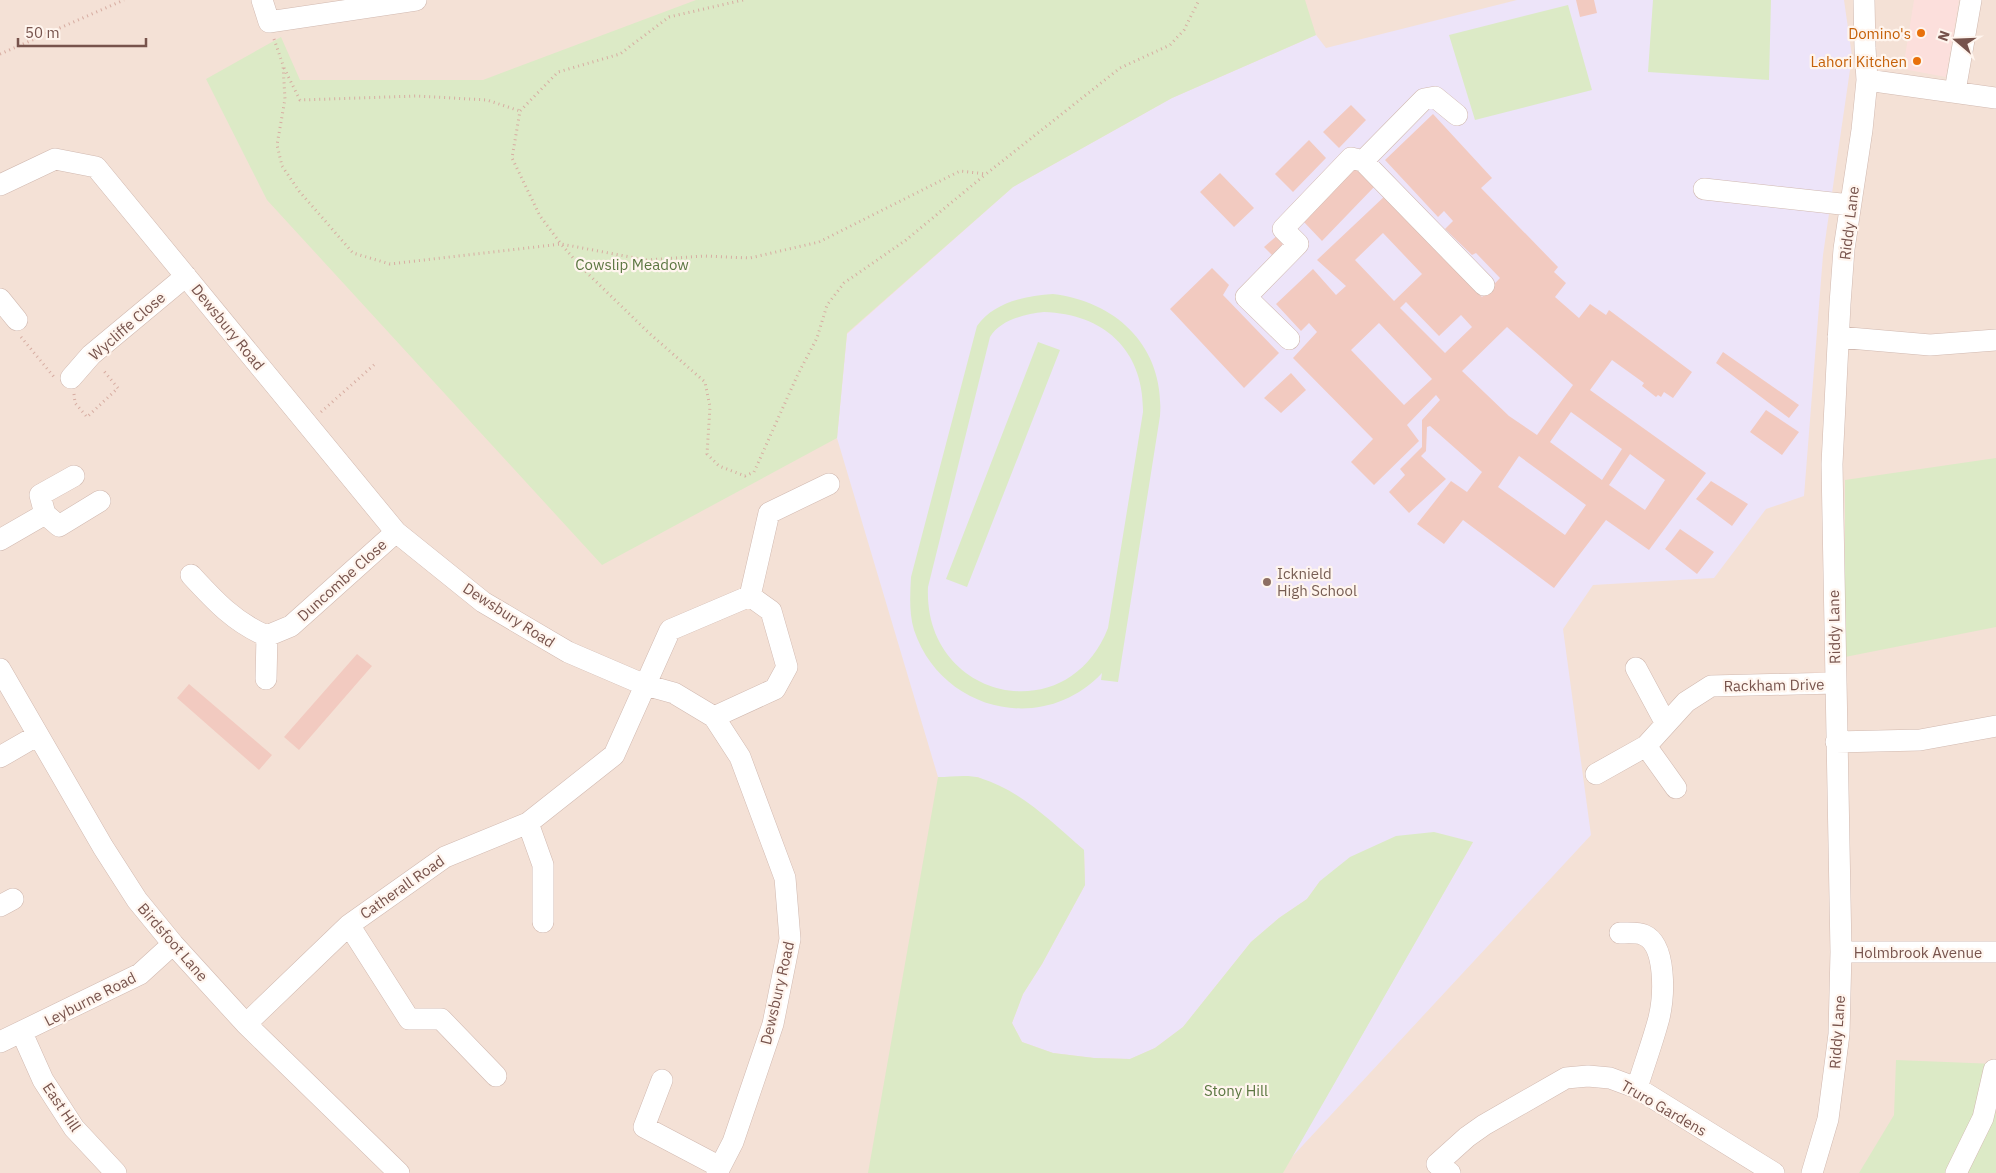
<svg xmlns="http://www.w3.org/2000/svg" width="1996" height="1173" font-family="'IBM Plex Sans',sans-serif">
  <style>
    .residential { fill: #f4e1d6 }
    .commercial { fill: #fcdfdc }
    .education { fill: #ede4f9 }
    .green { fill: #dceac6; fill-rule: evenodd }
    .building { fill: #f2cac0; fill-rule: evenodd }
    .lines { fill: none; stroke-linecap: round; stroke-linejoin: round }
    .minor-casing { stroke: #d1b9b0; stroke-width: 22 }
    .path { stroke: #d7ada2; stroke-width: 3; stroke-dasharray: 1 4; stroke-linecap: butt }
    .minor { stroke: #fff; stroke-width: 21 }
    .food-dot { fill: #e8710a; stroke: #fff5ee; stroke-width: 2 }
    .education-dot { fill: #8d6e63; stroke: #fff5ee; stroke-width: 2 }
    .labels { text-anchor: middle; dominant-baseline: central; stroke-width: 4.5; stroke-linejoin: round; paint-order: stroke }
    .food-label { font-size: 15px; fill: #c56008; stroke: #fff5ee; text-anchor: end }
    .street-label { font-size: 15px; fill: #77534c; stroke: #fff5ee }
    .park-label { font-size: 15px; fill: #5b7641; stroke: #fff5ee }
    .education-label { font-size: 15px; fill: #785e54; stroke: #fff5ee; text-anchor: start }
  </style>
  <rect width="100%" height="100%" fill="#fcf1e8"/>
  <path class="residential" d="M0,0H1996V1173H0Z"/>
  <path class="commercial" d="M1914,0H1959L1946,77L1903,69Z"/>
  <path class="education" d="M1517,0H1844L1852,56L1823,255L1804,496L1766,509L1714,578L1593,585L1563,629L1591,835L1291,1158L1473,842L1320,881L1307,899L1279,918L1251,942L1183,1027L1155,1048L1130,1059L1094,1058L1053,1053L1022,1042L1012,1023L1023,994L1042,964L1085,885L1084,850L1032,807L978,777H938L837,438L847,334L1013,187L1172,98L1316,35L1326,48Z"/>
  <path class="green" d="M696,0H1305L1316,35L1172,98L1013,187L847,333L837,438L602,565L267,200L206,79L281,37L300,80H483Z
    M1653,0H1771L1769,80L1648,72Z
    M1568,5L1592,90L1475,120L1449,35Z
    M1053,294C1118,302 1165,348 1160,416L1118,682L1101,680L1102,673C1043,736 941,711 914,630C909,613 910,595 911,577L977,326C994,302 1025,296 1053,294ZM1044,312C1104,314 1144,350 1143,412L1108,628C1067,733 923,699 928,587L990,337C1000,320 1025,314 1044,312Z
    M1038,342L1060,350L967,587L946,579Z
    M1996,458V627L1845,657V480Z
    M938,777C951,777 968,774 980,778C1020,790 1053,823 1084,850L1085,885L1042,964L1023,994L1012,1023L1022,1042L1053,1053L1094,1058L1130,1059L1155,1048L1183,1027L1251,942L1279,918L1307,899L1320,881L1350,857L1396,836L1434,832L1473,842L1283,1173H868Z
    M1896,1060L1996,1064V1173H1859L1894,1115Z"/>
  <path class="building" d="M1576,0H1594L1597,13L1580,17Z
    M1351,105L1366,120L1339,148L1323,132Z
    M1433,114L1492,178L1481,188L1558,267L1554,272L1566,283L1555,297L1579,318L1590,304L1606,315L1609,310L1692,372L1673,398L1664,392L1661,397L1658,395L1656,397L1642,386L1644,383L1612,360L1590,390L1706,473L1649,550L1606,520L1554,588L1463,520L1444,544L1417,524L1451,481L1467,492L1482,472L1430,426L1427,427L1426,451L1421,456L1446,479L1409,513L1389,492L1405,475L1400,469L1422,447V420L1440,400L1436,395L1407,425L1419,441L1374,485L1351,462L1373,439L1293,358L1317,332L1309,323L1301,331L1276,304L1313,269L1336,295L1346,286L1317,260L1387,194L1482,297L1500,278L1476,253L1472,255L1445,229L1453,221L1444,211L1438,217L1385,160ZM1383,233L1422,274L1394,301L1355,260ZM1406,302L1439,336L1461,315L1472,327L1445,353L1400,308ZM1379,323L1432,379L1404,405L1351,350ZM1507,327L1573,385L1537,435L1509,416L1462,371ZM1571,412L1622,449L1602,480L1550,442ZM1630,454L1665,480L1645,510L1609,485ZM1519,456L1586,505L1565,535L1498,487Z
    M1309,140L1326,158L1293,192L1275,174Z
    M1356,167L1375,186L1322,241L1303,221Z
    M1220,173L1254,208L1234,227L1200,192Z
    M1279,234L1286,241L1272,255L1264,247Z
    M1212,268L1229,285L1223,295L1279,353L1244,388L1170,309Z
    M1723,352L1799,405L1789,418L1716,363Z
    M1291,373L1306,390L1281,413L1264,398Z
    M1766,410L1799,432L1782,455L1750,432Z
    M1711,481L1748,504L1732,526L1696,499Z
    M1680,529L1714,552L1697,574L1665,549Z
    M357,654L372,666L299,750L284,737Z
    M189,684L272,755L259,770L177,698Z"/>
  <g class="lines">
    <defs>
      <path id="minor" d="M262,0L269,22L416,0
        M1867,80L1996,98
        M1955,91L1971,0
        M1457,115L1435,97L1424,99L1363,161L1484,285
        M0,185L55,159L96,167L396,532L483,602L568,652L645,685L674,693L714,717L740,757L785,878L790,939L773,1024L733,1142L717,1173
        M1704,189L1850,205
        M0,299L17,320
        M1838,337L1930,345L1996,340
        M1289,339L1246,297L1298,244L1283,229L1351,158L1363,161
        M71,378L91,355L186,276
        M45,514L59,526L100,501
        M0,540L45,514L40,495L74,476
        M191,575C214,600 235,623 267,636L291,626L396,532
        M750,596L769,513L829,484
        M1636,668L1665,722
        M0,669L103,847L137,900L173,944L246,1024L399,1173
        M266,679L267,636
        M1836,742L1920,740L1996,726
        M1646,746L1676,788
        M0,757L38,735
        M1596,774L1646,746L1686,702L1711,686L1835,683
        M528,823L543,865V922
        M0,906L13,899
        M349,925L409,1019H441L496,1076
        M1620,933C1627,933 1638,932 1644,935C1667,945 1664,997 1659,1018C1653,1041 1644,1065 1637,1088
        M1841,952H1996
        M246,1024L349,925L445,857L528,823L614,755L670,630L750,596L771,611L787,667L775,689L714,717
        M22,1033L43,1080L74,1128L116,1173
        M0,1042L140,974L173,944
        M662,1080L644,1127L720,1167
        M1450,1173L1437,1164L1467,1137L1484,1125L1566,1078L1588,1076L1610,1078L1637,1088L1774,1173
        M1812,1173L1828,1119L1839,1034L1841,952L1832,464L1840,304L1844,249L1862,130L1867,80L1865,48L1864,0
        M1956,1173L1983,1118L1994,1070"/>
    </defs>
    <use href="#minor" class="minor-casing"/>
    <path class="path" d="M743,0L669,17L620,54L558,72L520,111L512,158L540,216L561,244L646,260L704,256L750,258L819,242L960,171L986,174L1120,68L1170,45L1184,30L1199,0
      M274,39L283,65L285,99L277,145L282,166L299,191L353,253L390,264L561,244L581,267L649,333L705,382L710,407L707,454L719,466L745,476L754,472L798,374L817,338L827,305L844,283L906,240L986,174
      M0,54L124,0
      M284,68L300,100L417,96L487,100L520,111
      M21,337L54,377
      M74,394L75,403L87,417L118,388L103,370
      M321,412L375,364"/>
    <use href="#minor" class="minor"/>
  </g>
  <g class="food-dot">
    <circle cx="1921" cy="33" r="5"/>
    <circle cx="1917" cy="61" r="5"/>
  </g>
  <circle class="education-dot" cx="1267" cy="582" r="5"/>
  <g class="labels">
    <g class="food-label">
      <text x="1911" y="33">Domino's</text>
      <text x="1907" y="61">Lahori Kitchen</text>
    </g>
    <g class="street-label">
      <text transform="translate(1849 223) rotate(-83)">Riddy Lane</text>
      <text transform="translate(127 326) rotate(-41)">Wycliffe Close</text>
      <text transform="translate(228 327) rotate(51)">Dewsbury Road</text>
      <text transform="translate(342 580) rotate(-42)">Duncombe Close</text>
      <text transform="translate(509 615) rotate(33)">Dewsbury Road</text>
      <text transform="translate(1834 627) rotate(-91)">Riddy Lane</text>
      <text transform="translate(1774 685) rotate(-1)">Rackham Drive</text>
      <text transform="translate(402 887) rotate(-35)">Catherall Road</text>
      <text transform="translate(173 942) rotate(49)">Birdsfoot Lane</text>
      <text x="1918" y="952">Holmbrook Avenue</text>
      <text transform="translate(777 993) rotate(-77)">Dewsbury Road</text>
      <text transform="translate(90 999) rotate(-27)">Leyburne Road</text>
      <text transform="translate(1837 1032) rotate(-86)">Riddy Lane</text>
      <text transform="translate(62 1107) rotate(56)">East Hill</text>
      <text transform="translate(1664 1108) rotate(30)">Truro Gardens</text>
    </g>
    <g class="park-label">
      <text x="632" y="264">Cowslip Meadow</text>
      <text x="1236" y="1090">Stony Hill</text>
    </g>
    <g class="education-label">
      <text x="1277" y="573">Icknield<tspan x="1277" dy="17">High School</tspan></text>
    </g>
  </g>
  <g transform="translate(1956 40) rotate(289)" stroke="#fff5ee" stroke-width="4" paint-order="stroke">
  <path d="M0-4L9 19L0 12L-9 19Z" fill="#77534c"/>
  <text y="-8" font-size="14" font-weight="bold" text-anchor="middle" fill="#77534c">N</text>
  </g>
  <path d="M18 38v8h128v-8" fill="none" stroke="#77534c" stroke-width="2.5"/>
  <text x="25" y="38" font-size="15" fill="#77534c" stroke="#fff5ee" stroke-width="4" paint-order="stroke">50 m</text>
</svg>
